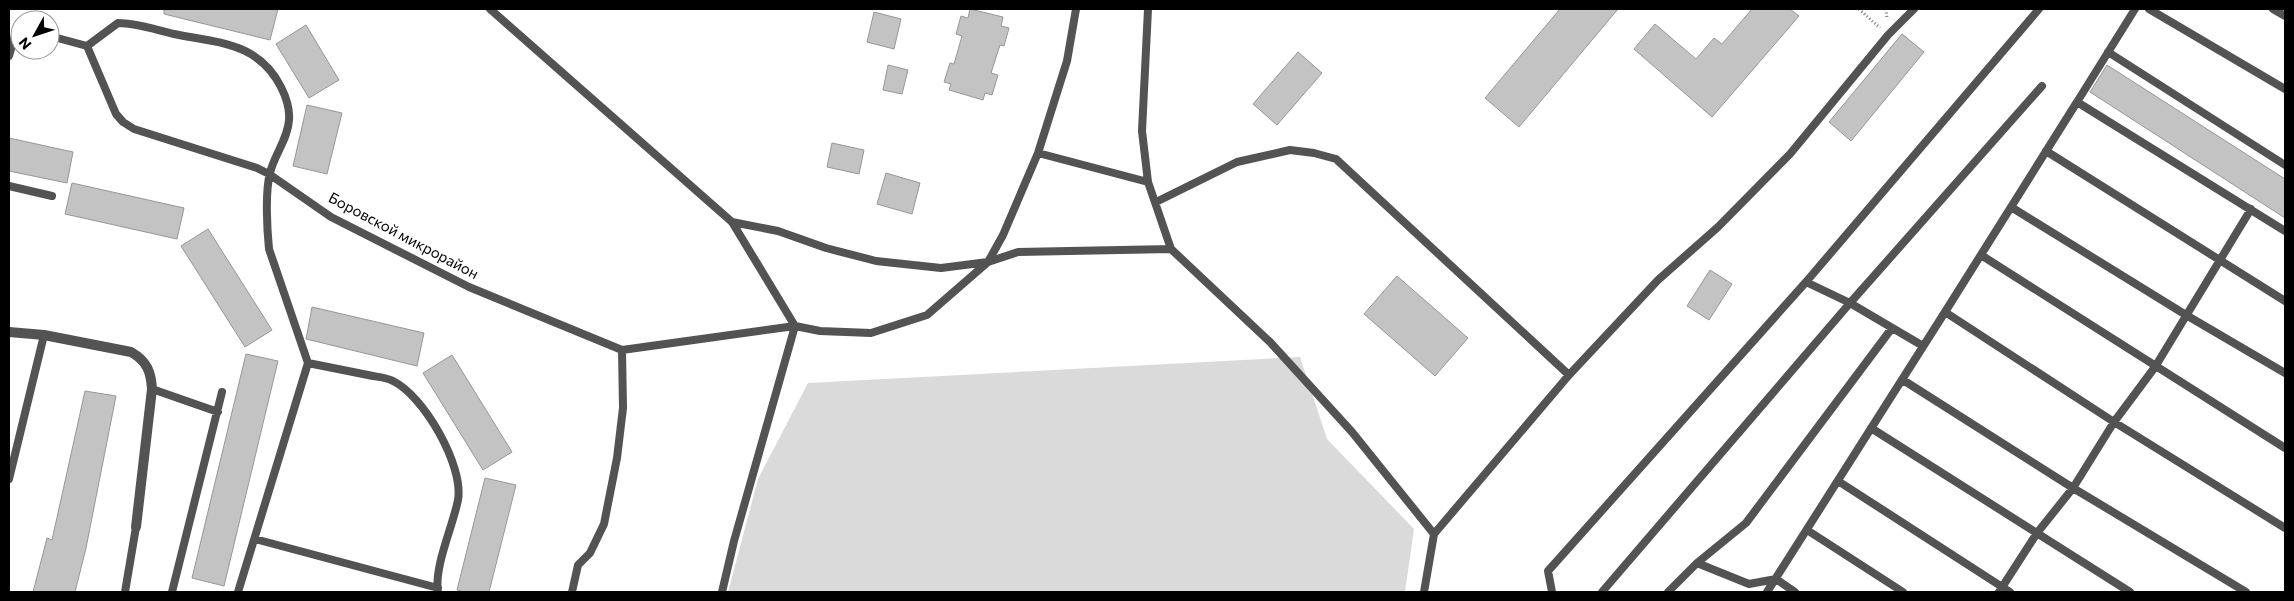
<svg xmlns="http://www.w3.org/2000/svg" width="2294" height="601" font-family="Commissioner,sans-serif">
  <style>
    .green { fill: #dadada }
    .building { fill: #c3c3c3; stroke: #979797 }
    .lines { fill: none; stroke-linecap: round; stroke-linejoin: round }
    .path { stroke: #757575; stroke-width: 3; stroke-dasharray: 1 2.5; stroke-linecap: butt }
    .service { stroke: #535353; stroke-width: 8 }
    .minor { stroke: #535353; stroke-width: 10 }
    .labels { text-anchor: middle; dominant-baseline: central; stroke-width: 4.5; stroke-linejoin: round; paint-order: stroke }
    .street-label { font-size: 15px; fill: #000; stroke: #fff }
  </style>
  <rect width="100%" height="100%" fill="#fff"/>
  <path class="green" d="M1300,357L1327,439L1414,529L1405,592H728L758,479L808,383Z"/>
  <path class="building" d="M164,9H278L270,40L164,14Z
    M970,9L1003,17L1001,26L1009,28L1004,46L1000,45L991,73L998,75L992,95L985,93L983,100L949,90L951,84L944,82L950,63L954,64L962,36L956,34L961,16L968,18Z
    M1560,9H1618L1519,127L1485,98Z
    M1752,9H1790L1799,16L1712,117L1634,49L1655,24L1696,59L1714,38L1722,44Z
    M874,12L901,19L894,49L867,42Z
    M306,25L339,80L309,98L276,44Z
    M1902,34L1924,52L1851,141L1829,122Z
    M1298,52L1322,73L1277,125L1253,104Z
    M888,65L908,70L902,94L883,90Z
    M2107,65L2285,179V218L2090,92Z
    M307,105L342,113L327,174L293,166Z
    M9,138L73,152L67,183L9,171Z
    M832,143L864,150L859,174L827,167Z
    M886,173L920,183L912,214L877,204Z
    M72,183L184,208L177,239L65,214Z
    M208,229L272,330L245,347L181,246Z
    M1710,270L1732,284L1709,320L1687,306Z
    M1397,276L1468,338L1435,376L1364,314Z
    M312,307L424,333L417,366L306,339Z
    M246,354L278,361L224,586L192,578Z
    M452,355L512,452L483,470L423,373Z
    M85,391L116,396L86,548L75,592H33L47,538L52,540Z
    M485,478L516,485L489,592H465L457,590Z"/>
  <g class="lines">
    <path class="path" d="M1859,9L1880,28
      M1886,9L1887,19"/>
    <path class="service" d="M490,9L732,222L795,326L734,541L722,592
      M1148,9L1142,131L1148,182L1171,249
      M2149,9L2285,89
      M2273,9L2285,16
      M50,36L87,46L116,114L123,122L134,129L257,168L269,174L331,217L469,287L622,350
      M87,46L118,23C137,23 156,30 174,34C218,43 258,42 281,87C286,97 290,109 289,120C288,139 274,155 270,173C265,192 267,229 269,249L308,363L238,592
      M2108,52L2285,165
      M9,56L17,28
      M2077,102L2135,9
      M2046,151L2285,301
      M1038,153L1148,182
      M9,186L52,196
      M1156,202L1237,162L1290,150L1314,153L1336,159L1569,375
      M2011,207L2186,315L2285,373
      M732,222L778,231L826,248L876,261L941,268L988,262L1003,235L1038,153L1067,61L1076,9
      M1981,255L2285,448
      M1945,312L2077,102L2285,231
      M1923,346L1850,303L2042,86
      M622,350L795,326L820,331L871,333L927,315L988,262L1018,252L1171,249L1270,342L1352,432L1434,534
      M308,363C328,367 348,371 368,375C376,377 386,377 393,381C424,396 464,466 458,500C453,526 434,566 438,592
      M1903,380L2073,488L2246,592
      M152,389L218,412
      M1871,428L2130,592
      M9,479L44,335
      M1838,481L2010,592
      M1807,530L1903,592
      M255,539L438,588
      M1697,563L1746,523L1892,328
      M125,592L136,527
      M172,592L222,392
      M572,592L578,565L590,553L604,524L617,458L623,408L622,350
      M1424,592L1434,534L1569,375L1658,280L1718,227L1790,154L1888,35L1914,9
      M1552,592L1548,571L1806,282L2039,9
      M1602,592L1850,303L1806,282
      M1668,592L1697,563L1749,584L1776,579L1795,592
      M1767,592L1945,312L2114,422L2285,528
      M1999,592L2037,533L2073,488L2114,422L2155,367L2251,209"/>
    <path class="minor" d="M9,332L44,335L131,352C147,361 151,372 152,389L136,527"/>
  </g>
  <g class="labels">
    <g class="street-label">
      <text transform="translate(404 235) rotate(28)">Боровской микрорайон</text>
    </g>
  </g>
  <rect width="2294" height="601" fill="none" stroke="#000000" stroke-width="20"/>
  <g transform="translate(35 35) rotate(230)"><circle r="24" fill="#ffffff" stroke="#999999"/>
  <path d="M0-4L9 19L0 12L-9 19Z" fill="#000000"/>
  <text y="-8" font-size="14" font-weight="bold" text-anchor="middle" fill="#000000">N</text>
  </g>
</svg>
